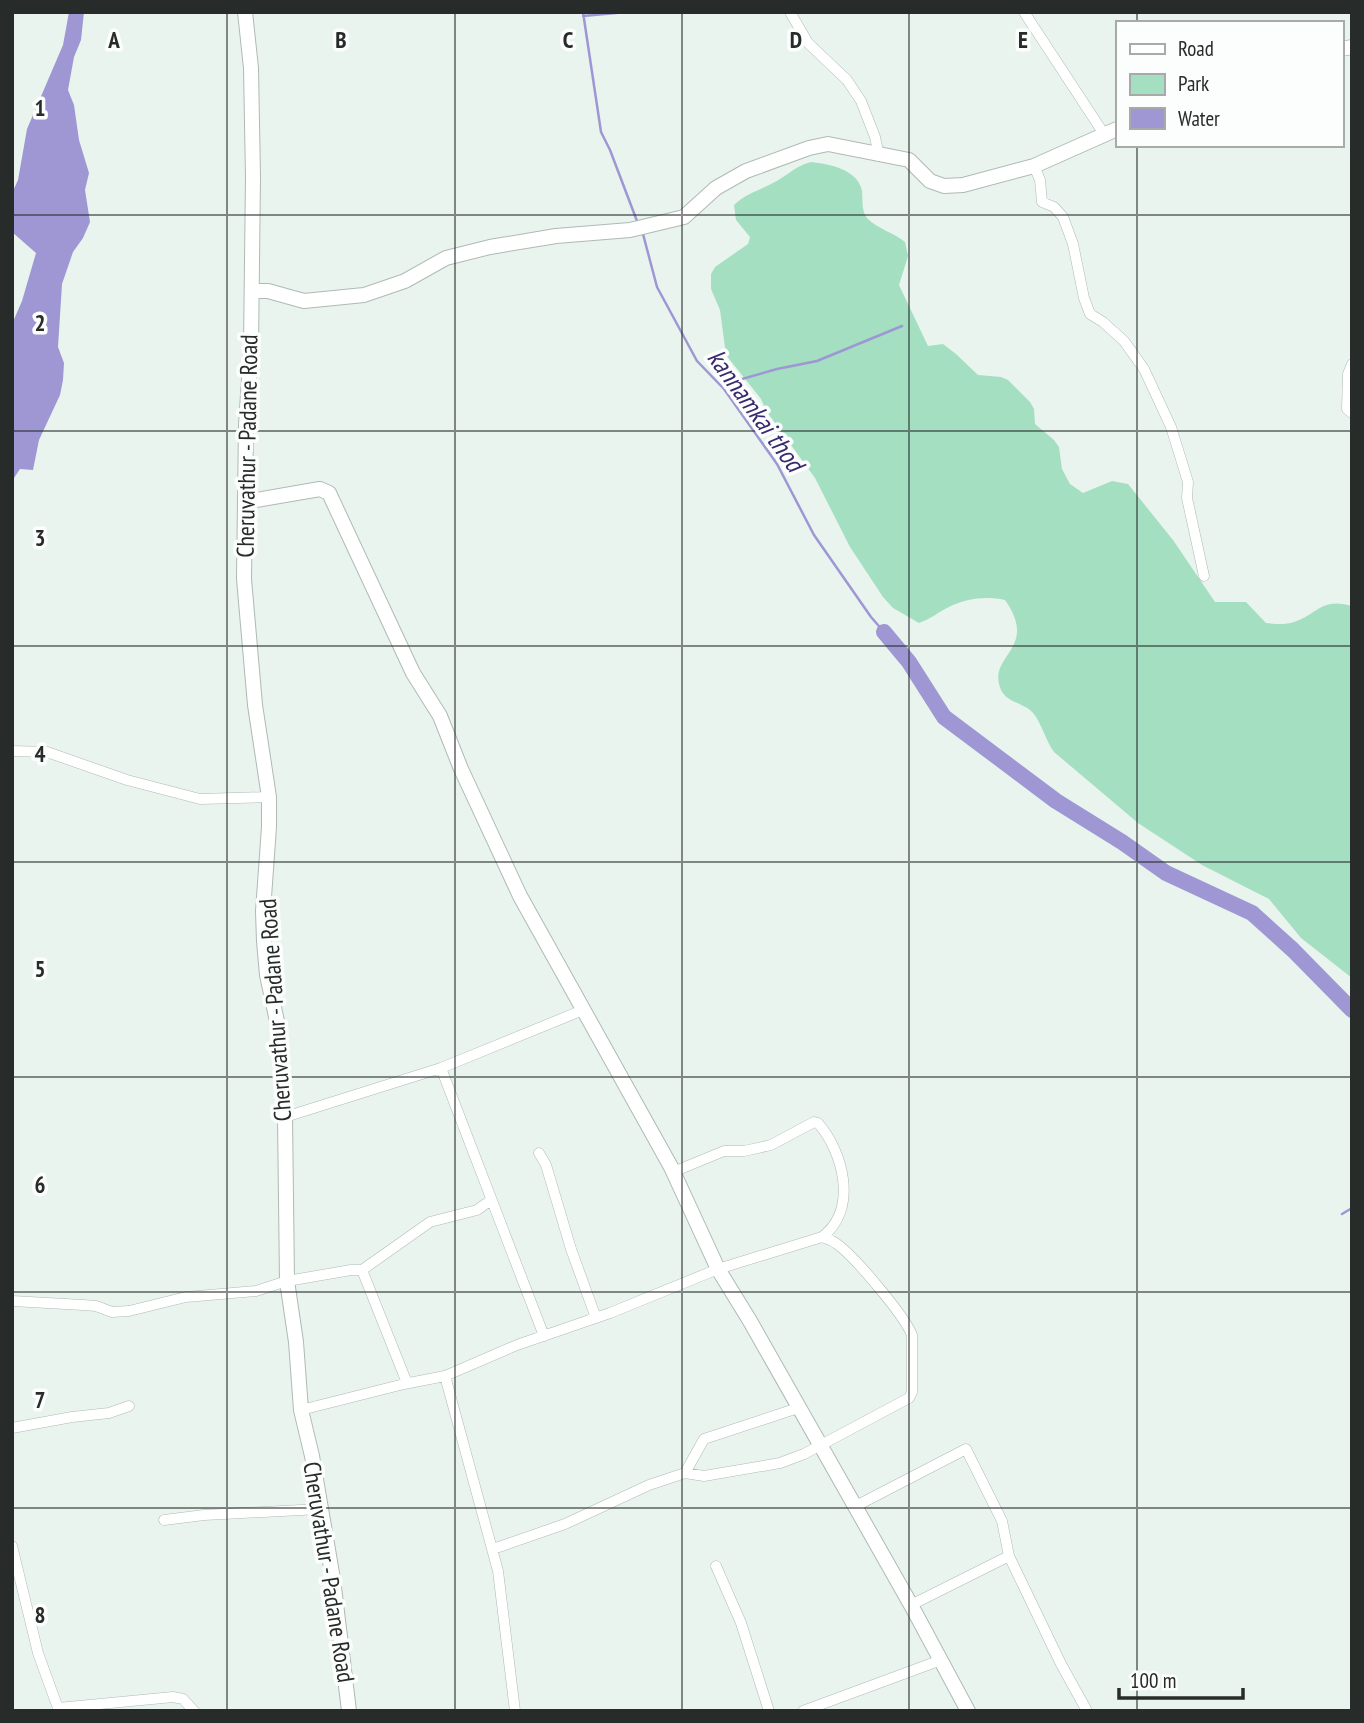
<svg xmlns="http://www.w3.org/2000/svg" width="1364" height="1723" font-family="'PT Sans Narrow',sans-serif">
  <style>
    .green { fill: #a4dfc2 }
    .water { fill: #9e97d3 }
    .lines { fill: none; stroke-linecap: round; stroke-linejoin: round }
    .stream { stroke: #9e97d3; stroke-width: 2.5 }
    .river { stroke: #9e97d3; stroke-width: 16 }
    .street-casing { stroke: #afbab4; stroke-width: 11 }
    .secondary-casing { stroke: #afbab4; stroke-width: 16 }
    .street { stroke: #fff; stroke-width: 10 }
    .secondary { stroke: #fff; stroke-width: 14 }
    .grid { fill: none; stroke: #272b29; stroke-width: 2; stroke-opacity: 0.55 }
    .labels { text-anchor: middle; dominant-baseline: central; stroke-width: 7; stroke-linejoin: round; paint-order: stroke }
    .street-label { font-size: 24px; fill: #272b29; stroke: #fcfefd }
    .water-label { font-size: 26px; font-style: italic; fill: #39296f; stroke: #fcfefd }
    .grid-label { font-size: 23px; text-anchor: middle; font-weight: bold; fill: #272b29; stroke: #fcfefd; stroke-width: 7; stroke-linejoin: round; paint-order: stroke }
  </style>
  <rect width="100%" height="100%" fill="#e9f4ee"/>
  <path class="green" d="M811,162C829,164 858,169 862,191C863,200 861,210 867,218C876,228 894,233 905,242L908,256L899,285L928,346L943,344L956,354L978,375L1001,377L1008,380L1030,402L1034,409L1035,424L1054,440L1059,447L1062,469L1070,484L1083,493L1112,481L1128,484L1173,540L1215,602H1246L1266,623C1275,624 1285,625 1294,622C1318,614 1321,597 1352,606V978L1301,938L1269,899L1202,865L1138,823L1054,752C1046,741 1042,725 1034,714C1024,701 1003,704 999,684C992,654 1038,647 1005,600C986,596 967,598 949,607C938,612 931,619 919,623L893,608L883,597L850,547L815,478L767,412L761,399L726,355L720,310L711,289V274L715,267L748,244L750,237L736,220L734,205C746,193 761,190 775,182C788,175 797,165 811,162Z"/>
  <path class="water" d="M69,12H84L81,40L74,57L68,90L74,105L79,140L89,173L85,190L90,222L83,238L73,252L62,284L58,347L64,363L63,380L60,395L39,440L33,470L20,469L12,481V324L22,301L36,253L12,232V193L18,180L27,129L63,45Z"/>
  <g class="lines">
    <path class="stream" d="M583,12L601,132L610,150L637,221
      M583,16L627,12
      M643,234L657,287L697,361L724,389L777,464L814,535L871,617L884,632
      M721,385L777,369L817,361L902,326
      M1342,1214L1352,1208"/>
    <path class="river" d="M884,632L909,662L944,717L1056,801L1122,842L1166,873L1252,913L1293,950L1352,1010"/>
    <defs>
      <path id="street" d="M790,12L808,43L847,80L861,101L875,137L879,156
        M1024,12L1104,134
        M1034,166L1040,180L1042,202L1054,207L1063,217L1073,244L1084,298L1090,314L1103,322L1124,341L1144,369L1171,427L1188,482L1187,498L1204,576
        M1352,364L1348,374L1347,409L1352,413
        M12,751L47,752L127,780L200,799L269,797
        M441,1068L544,1336
        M285,1117L441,1068L583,1010
        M539,1153L546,1165L571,1249L596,1318
        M362,1270L430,1222L477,1210L491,1200
        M12,1301L83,1305L96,1306L112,1312L129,1311L186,1297L256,1291L287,1281L351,1270H362L407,1383
        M445,1376L498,1571L515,1711
        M301,1410L404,1384L445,1376L517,1345L610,1313L718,1269L822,1237C858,1210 844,1153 818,1123L814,1122L771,1145L744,1151H724L673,1172
        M12,1428L72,1417L109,1413L129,1406
        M685,1473L704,1476L780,1463L804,1454L909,1398L912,1392V1335C904,1315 855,1257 837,1244C832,1240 827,1239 822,1237
        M854,1507L966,1449L1002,1521L1009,1556
        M164,1520L204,1515L320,1509
        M12,1546L38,1653L59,1711
        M493,1549L565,1524L649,1485L685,1473L704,1439L798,1408
        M716,1566L741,1623L769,1711
        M911,1605L1009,1556L1061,1664L1087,1711
        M58,1708L173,1697L183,1699L194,1711
        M803,1711L941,1660"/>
      <path id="secondary" d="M245,12L251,68L253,177L251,348L246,425L244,579L255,705L269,797V827L263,911L264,941L267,975L278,1026L285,1117L287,1281L296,1342L301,1410L312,1456L333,1579L349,1711
        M1341,49L1352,47
        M252,291H268L304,301L364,295L405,281L446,258L490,247L556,236L630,230L684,217L716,188L746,171L809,148L828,144L909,160L930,181L944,186L963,185L1034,166L1117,129
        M245,502L320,489L329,493L413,673L440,716L461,769L520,896L671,1167L718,1269L750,1321L911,1605L968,1711"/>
    </defs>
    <use href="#street" class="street-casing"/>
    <use href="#secondary" class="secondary-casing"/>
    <use href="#street" class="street"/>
    <use href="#secondary" class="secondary"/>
  </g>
  <path class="grid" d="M227,12V1711M455,12V1711M682,12V1711M909,12V1711M1137,12V23M1137,145V1711M12,215H1352M12,431H1352M12,646H1352M12,862H1352M12,1077H1352M12,1292H1352M12,1508H1352"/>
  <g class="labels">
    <g class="street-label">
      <text transform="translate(247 446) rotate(-89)">Cheruvathur - Padane Road</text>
      <text transform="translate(275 1010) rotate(-94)">Cheruvathur - Padane Road</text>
      <text transform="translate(329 1572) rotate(81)">Cheruvathur - Padane Road</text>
    </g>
    <g class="water-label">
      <text transform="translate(756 410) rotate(54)">kannamkai thod</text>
    </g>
  </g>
  <g class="grid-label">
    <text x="114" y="48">A</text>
    <text x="341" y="48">B</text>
    <text x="568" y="48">C</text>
    <text x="796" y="48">D</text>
    <text x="1023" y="48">E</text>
    <text x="40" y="116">1</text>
    <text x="40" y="331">2</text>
    <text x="40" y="546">3</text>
    <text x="40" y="762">4</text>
    <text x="40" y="977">5</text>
    <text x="40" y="1193">6</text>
    <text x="40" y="1408">7</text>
    <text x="40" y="1623">8</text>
  </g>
  <rect width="1364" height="1723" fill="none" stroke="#272b29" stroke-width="28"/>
  <rect x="1116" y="21" width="228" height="126" fill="#fcfefd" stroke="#a7aaa8" stroke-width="2"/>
  <rect x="1130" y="44" width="35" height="10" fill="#ffffff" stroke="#a7aaa8" stroke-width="2"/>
  <text x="1178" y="56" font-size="21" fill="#272b29">Road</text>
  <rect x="1130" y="74" width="35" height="21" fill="#a4dfc2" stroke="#a7aaa8" stroke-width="2"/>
  <text x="1178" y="91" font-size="21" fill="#272b29">Park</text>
  <rect x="1130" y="108" width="35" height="21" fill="#9e97d3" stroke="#a7aaa8" stroke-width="2"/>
  <text x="1178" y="126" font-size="21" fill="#272b29">Water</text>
  <path d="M1119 1688v10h124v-10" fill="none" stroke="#272b29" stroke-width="3.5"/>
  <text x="1130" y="1688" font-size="21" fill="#272b29" stroke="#fcfefd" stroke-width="5" paint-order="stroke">100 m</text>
</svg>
